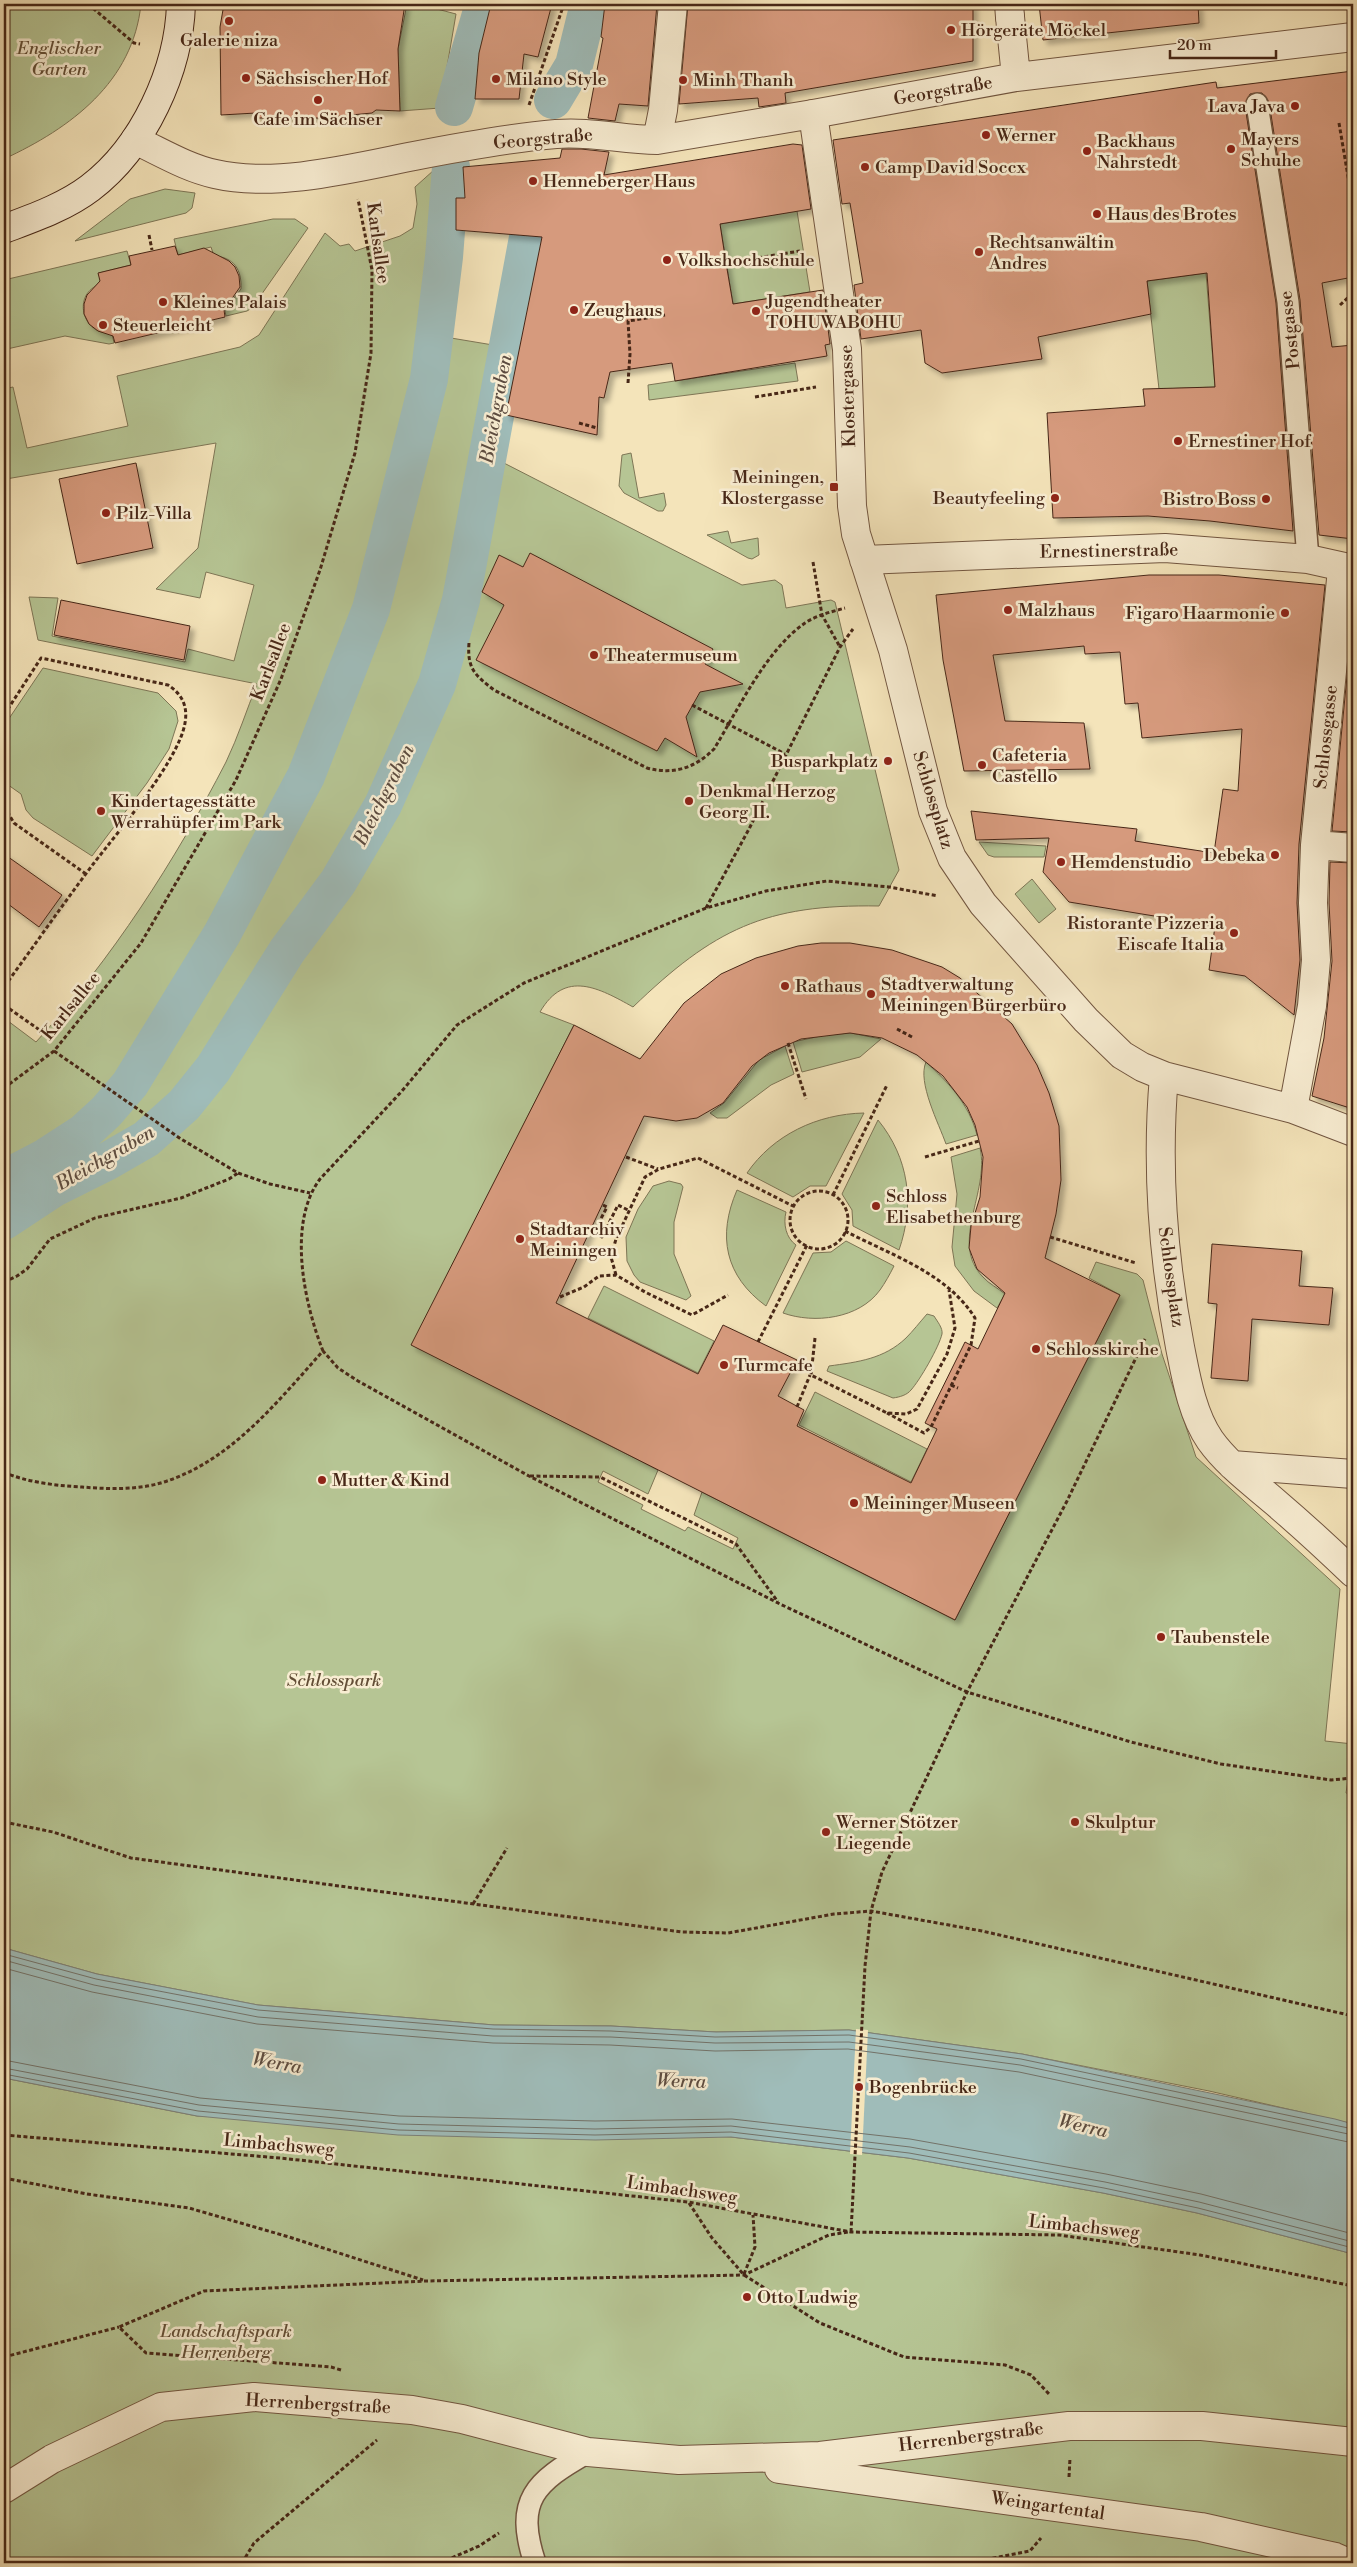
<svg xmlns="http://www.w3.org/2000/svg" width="1357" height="2567" font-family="'Libre Bodoni',serif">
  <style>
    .green { fill: #b6c594; stroke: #7e7656 }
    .water { fill: #9fbcb9; stroke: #7c8078 }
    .pier { fill: #f4e4ba }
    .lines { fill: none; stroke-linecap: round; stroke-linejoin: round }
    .shore { stroke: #737268; stroke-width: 1 }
    .canal { stroke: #9fbcb9; stroke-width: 38 }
    .building { fill: #d69a7d; stroke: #472717; fill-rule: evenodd; filter: url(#shadow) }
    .service-casing { stroke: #725640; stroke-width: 24 }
    .pedestrian-casing { stroke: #725640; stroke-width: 30 }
    .minor-casing { stroke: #725640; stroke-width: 30 }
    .secondary-casing { stroke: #472717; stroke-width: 30 }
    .path { stroke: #472717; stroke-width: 3; stroke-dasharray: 4 2.5; stroke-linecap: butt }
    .service { stroke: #f8edd2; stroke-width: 21 }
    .pedestrian { stroke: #f8edd2; stroke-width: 28 }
    .minor { stroke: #f8edd2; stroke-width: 28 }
    .secondary { stroke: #f8edd2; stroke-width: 28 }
    .poi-dot { fill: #8f2418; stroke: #f8edd2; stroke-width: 2 }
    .labels { text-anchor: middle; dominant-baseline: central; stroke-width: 5; stroke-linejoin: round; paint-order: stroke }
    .poi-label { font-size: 18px; fill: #472717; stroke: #f8edd2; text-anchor: start }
    .park-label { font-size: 18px; font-style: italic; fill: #634e36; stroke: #f8edd2 }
    .street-label { font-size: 18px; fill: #472717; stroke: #f8edd2 }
    .water-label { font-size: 19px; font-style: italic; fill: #5d4c40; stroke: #f8edd2 }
  </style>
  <defs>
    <filter id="shadow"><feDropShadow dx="4.5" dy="4.5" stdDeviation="2.5" flood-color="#0004"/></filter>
  </defs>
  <rect width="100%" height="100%" fill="#f4e4ba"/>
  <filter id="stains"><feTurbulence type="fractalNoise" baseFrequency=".004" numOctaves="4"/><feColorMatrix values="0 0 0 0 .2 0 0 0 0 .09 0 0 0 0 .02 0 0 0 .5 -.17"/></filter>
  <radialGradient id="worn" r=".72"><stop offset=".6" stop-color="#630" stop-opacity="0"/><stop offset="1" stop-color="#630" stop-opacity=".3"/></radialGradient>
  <path class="green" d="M4,4H141C133,82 71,128 4,159Z
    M407,4H418L456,14L440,108L400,111L398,49Z
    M441,169L427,334L499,346L494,375L513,380L500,461L742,585L775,580L782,585L786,608L831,600L835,602L899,870L879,906C765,904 714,929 633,1007C599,988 565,969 540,1012L574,1025L412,1345L658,1470L648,1494L603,1471L598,1482L643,1505L641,1509L685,1531L688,1527L733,1549L738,1538L694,1515L702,1492L955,1620L1120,1295L1089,1278L1096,1262L1137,1274L1143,1280L1162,1354L1196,1457L1340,1589L1325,1741L1353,1744L1346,1793L1353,1794V2124L1209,2091L1022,2054L849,2030L716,2032L611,2026L494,2025L258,2005L97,1974L4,1948V1018L36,1042C112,959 175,861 226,762C238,737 247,709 257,684L38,640L29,597L58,598L52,636L185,662L188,649L234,661L254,585L206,572L200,598L156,589L198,548L216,443L6,479L4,471V389L13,387L27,448L128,426L117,376L240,347L259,335L325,233L340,246L349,244L355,251L400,236L413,228L417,204L415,187L434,170Z
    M165,189L195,193L192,208L186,213L75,241L130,199Z
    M797,211L810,292L733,304L720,224Z
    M273,219H295L308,228L252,308L247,311L226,316L224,306L230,303L241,289C242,270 234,257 214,256L211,247L178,255L174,239Z
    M127,251L131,265L99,273L101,284C71,293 82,336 112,333L114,343L109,344L65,336L7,349L8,358H4V280Z
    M1206,273L1215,387L1159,389L1147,281Z
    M795,363L798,381L649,400L648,385Z
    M631,453L639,498L664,493L666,505L663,511H658L624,493L619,486L622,455Z
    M728,531L731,543L758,538L759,555L752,559L748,558L707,535Z
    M43,668L158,693L176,711L178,721L169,749L147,783L92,856L33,818L26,810L21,794L4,782V726Z
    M979,842L1046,846L1044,857H994L988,855Z
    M1032,879L1056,909L1039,923L1015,894Z
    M851,1033L881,1039L860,1057L802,1072L793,1042L825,1035Z
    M785,1046L794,1074L771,1085L727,1118H717L710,1113L724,1103L759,1060Z
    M926,1062C949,1083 969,1104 977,1135L946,1144C939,1124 917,1082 926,1062Z
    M864,1113L826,1186H810L793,1197L747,1173C773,1135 817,1114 864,1113Z
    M878,1120C909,1158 915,1204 899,1250L853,1226L852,1210L842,1194Z
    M980,1148C990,1192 949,1243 983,1277C989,1284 998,1288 1005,1294L997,1308L974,1291L955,1266L952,1247L957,1194L951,1157Z
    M669,1181L681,1184L683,1187L674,1222V1254L691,1296L686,1300L640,1282L634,1275L627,1261L626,1237L638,1209L653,1186Z
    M737,1190L786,1212C783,1224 786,1238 796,1245L766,1306C725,1276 717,1236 737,1190Z
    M846,1241L894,1266C890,1274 885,1283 880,1290C859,1319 814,1324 783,1313L813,1253L831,1252Z
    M604,1286L714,1341L698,1373L588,1318Z
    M927,1314L934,1316C937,1321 943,1328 942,1334C939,1347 920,1380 911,1390C907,1395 900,1397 893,1398L827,1371L829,1366C858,1362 884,1359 906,1338C913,1331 920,1322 927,1314Z
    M815,1392L927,1449L911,1482L799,1425Z
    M4,2078L197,2116L731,2137L908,2158L1103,2193L1197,2213L1353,2254V2563H4Z"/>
  <path class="water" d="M4,1948L97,1974L258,2005L494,2025L611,2026L716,2032L849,2030L1022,2054L1335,2119L1353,2124V2254L1197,2213L1103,2193L908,2158L731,2137L595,2140L398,2135L197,2116L4,2078Z"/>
  <path class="pier" d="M856,2029L868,2030L862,2155L850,2154Z"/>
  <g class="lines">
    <path class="shore" d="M4,1954L96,1979L258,2010L493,2029L611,2031L715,2037L849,2035L1021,2059L1353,2129
      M4,1960L94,1985L258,2017L493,2036L611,2037L715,2043L849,2042L1020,2065L1353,2135
      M4,1968L92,1992L257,2024L493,2043L610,2045L715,2051L848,2049L1019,2072L1353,2143
      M4,2060L200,2098L399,2116L595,2121L732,2119L910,2139L1106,2174L1201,2194L1353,2234
      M4,2068L199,2105L399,2124L595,2129L731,2126L910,2147L1105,2182L1199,2202L1353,2242
      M4,2074L198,2111L398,2130L595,2135L731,2132L909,2153L1104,2188L1198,2208L1353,2248"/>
    <path class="canal" d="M553,100L574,65L589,4
      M454,107L484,4
      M4,1179L46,1157L83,1133L106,1112L130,1084L222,934L306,776L371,609L429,379L444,257L451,167
      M4,1221L54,1188L106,1162L146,1139L184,1105L213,1069L287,951L338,882L383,805L437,684L461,600L529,232"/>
  </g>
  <path class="building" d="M224,4H405L398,49L400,111L376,110L372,113L320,118H257L256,113L221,115L220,27Z
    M491,4H552L538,57L524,54L519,99H475L479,53Z
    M605,4H657L648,106L619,104L615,121L588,118L603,38L601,37Z
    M688,4H973V61L785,93L786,103L759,107L758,98L679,104Z
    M1039,4H1198L1199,23L1043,40Z
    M1353,71V277L1322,283L1332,347L1353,345V539L1319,535L1300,300L1269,102L1262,93L1250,94L1245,106L1276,303L1293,531L1210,521L1148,516L1053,518L1047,413L1145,406L1143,389L1215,387L1207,273L1147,281L1151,314L1038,337L1042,359L942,373L925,363L921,330L861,339L854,285L863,283L850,203L842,204L833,140L1216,82L1217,88Z
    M793,144L802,145L811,209L720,224L726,263L733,304L823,290L830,344L825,345L827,356L675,381L672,363L610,372L604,398L599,397L597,435L506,415L542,237L456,230V198H465L463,167L560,158L562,149H581L609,152L604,175Z
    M175,246L178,255L204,248L229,261L235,267L239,276L240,287L224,310L225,317L115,343L113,336L98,331L89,324L84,314V304L87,295L100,281L98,273L131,265L129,256Z
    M136,463L153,548L77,564L59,479Z
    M530,553L713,649L705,664L743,684L700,692L686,717L697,757L665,738L657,751L476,660L504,605L482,592L499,555L523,567Z
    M1149,575H1219L1325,585L1299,844L1297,903L1300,960L1294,1015L1245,976L1209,970L1215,926L1069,902L1043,872L1049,838L976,840L971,811L1137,829L1135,841L1214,853L1223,789L1238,791L1242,729L1142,738L1138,703L1125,704L1120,652L1085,654L1084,646L993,655L1005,721L1084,723L1090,769L964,771L943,660L936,595Z
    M61,600L190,626L184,660L54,635Z
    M1353,614V832L1332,831Z
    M4,854L62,895L39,927L4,901Z
    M1330,862L1353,863V1109L1312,1096L1324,1038L1332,961L1329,903Z
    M821,943H850L892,950L942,967L960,978L1012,1024L1037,1065L1049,1093L1059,1126L1061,1180L1056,1214L1045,1258L1120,1295L955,1620L411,1345L574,1025L640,1059L684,1003L721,974L756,958L798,946ZM850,1033L882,1038L917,1055L943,1076L967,1107L975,1125L983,1157L980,1197L971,1226L969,1248L977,1269L1005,1293L978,1349L965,1342L925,1423L937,1429L911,1483L797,1426L804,1410L778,1396L797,1360L723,1325L698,1374L556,1303L644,1116L676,1121L697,1118L723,1103L752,1066L769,1053L801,1039Z
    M1212,1244L1302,1251L1299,1286L1333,1288L1329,1325L1252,1319L1248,1381L1211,1378L1217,1304L1208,1303Z"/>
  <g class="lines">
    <defs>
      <path id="service" d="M1257,104L1288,302L1308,559
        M535,2563C514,2500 535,2482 588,2452"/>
      <path id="pedestrian" d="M1010,17L1016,77
        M813,114L1016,77L1353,37"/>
      <path id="minor" d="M1009,4L1010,17
        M135,140C161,152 187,168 215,174C275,188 354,168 414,156C460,147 508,138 556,134C591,131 623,140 657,140L813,114L847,349L852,506L856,534L893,650L933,811L952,858L983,904L1086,1020L1122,1055L1142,1067L1164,1076L1293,1109L1353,1132
        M657,140L663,110L673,4
        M864,560L1165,548L1308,559L1353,569
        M1315,845L1353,848
        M1164,1076C1156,1167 1163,1258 1180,1347C1186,1377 1192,1414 1210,1440C1227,1464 1253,1483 1275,1502C1302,1525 1328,1549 1353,1573
        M1293,1109L1312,1006L1316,960L1313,903L1315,845L1342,569
        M1232,1465L1353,1474
        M779,2469L1201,2527L1335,2557L1349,2563
        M4,2489L52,2459L161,2407L254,2397L412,2410L462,2419L588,2452L679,2460L820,2456L1069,2426H1202L1353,2442"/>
      <path id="secondary" d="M4,229C33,218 65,207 90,188C144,147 179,70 181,4"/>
    </defs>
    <use href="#service" class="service-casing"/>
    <use href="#pedestrian" class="pedestrian-casing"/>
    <use href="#minor" class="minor-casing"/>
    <use href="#secondary" class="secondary-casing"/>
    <path class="path" d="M88,4L134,43L140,44
      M529,105L564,4
      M1339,123L1353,206
      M149,235L152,250
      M726,263L800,251
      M1340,305L1353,293
      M628,383L630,354L628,321L665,315
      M755,397L816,387
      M579,423L597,428
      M813,562L822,615L840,647
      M469,643C467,669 475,675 494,690L647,768C674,775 695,768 714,749C739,708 766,650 805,623C817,615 831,612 845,608
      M692,705L785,754
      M4,715L41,658L168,685C182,694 188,706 185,723C179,760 118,832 94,863C63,904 34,946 4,987
      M4,806L14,823L86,874
      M706,908L749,829L840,647L853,629
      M4,1005L44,1033
      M897,1029L912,1037
      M788,1043L806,1099
      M54,1051L181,1139L238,1173L270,1184L310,1193
      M4,1088L54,1051L141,943L236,780L281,679L320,570L355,453L371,353L372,270L358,199
      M626,1157L658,1169
      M925,1157L979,1141
      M790 1220a29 29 0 1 1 58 0a29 29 0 1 1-58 0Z
      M833,1195L887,1085
      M603,1205L607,1207L594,1232L602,1237L618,1205L628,1210
      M845,1231C891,1255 947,1273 975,1318L971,1345L931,1427L924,1433L887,1413
      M1050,1237L1136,1263
      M616,1275L611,1257L616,1239L645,1177L659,1169L698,1158L793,1206
      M4,1282L17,1276L27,1269L50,1239L95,1218L181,1198L229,1179L238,1173
      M560,1297L584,1287L599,1276L616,1275L645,1292L692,1315L728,1295
      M815,1338L811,1375L887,1413L906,1414L917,1409L947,1354L955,1328L949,1290
      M758,1342L807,1245
      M323,1351C304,1303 287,1223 320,1179L402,1091L457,1025L524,983L706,908L766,891L827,881L889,887L938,896
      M951,1385L958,1388
      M797,1407L810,1375
      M4,1472C24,1482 59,1486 82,1487C106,1489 133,1490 157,1484C228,1465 276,1403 323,1351L338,1368L358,1381L529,1476L780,1604L967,1692L1131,1742L1221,1764L1331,1780L1353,1778
      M530,1476L600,1477L736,1544L778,1602
      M4,1822L53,1832L131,1858L682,1932L728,1933L834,1914L871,1911L982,1931L1353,2016
      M473,1904L507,1848
      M4,2135L280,2158L688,2202L851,2232L1059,2235L1200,2255L1353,2286
      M4,2178L87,2194L189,2208L289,2237L423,2280
      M689,2203L712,2238L744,2275L820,2323L904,2357L1005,2365L1031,2375L1050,2395
      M851,2232L865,1966L871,1911L882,1872L967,1692L1067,1501L1145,1339
      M744,2274L755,2247L753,2215
      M4,2357L119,2327
      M341,2370L331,2367L146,2353L119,2327L204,2291L426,2281L744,2275L829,2235L848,2232
      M1069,2477L1070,2458
      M242,2563L254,2543L377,2440
      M440,2563L479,2546L499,2533
      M967,2563L1030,2551L1041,2538"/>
    <use href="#service" class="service"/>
    <use href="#pedestrian" class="pedestrian"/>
    <use href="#minor" class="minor"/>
    <use href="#secondary" class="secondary"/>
  </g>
  <g class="poi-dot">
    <circle cx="229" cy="21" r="5"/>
    <circle cx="951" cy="30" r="5"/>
    <circle cx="246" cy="78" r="5"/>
    <circle cx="496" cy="79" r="5"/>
    <circle cx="683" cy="80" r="5"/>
    <circle cx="318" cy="100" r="5"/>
    <circle cx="1295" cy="106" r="5"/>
    <circle cx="986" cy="135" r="5"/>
    <circle cx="1231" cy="149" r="5"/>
    <circle cx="1087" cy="151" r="5"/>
    <circle cx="865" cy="167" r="5"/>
    <circle cx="533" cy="181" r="5"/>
    <circle cx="1097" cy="214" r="5"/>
    <circle cx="979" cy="252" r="5"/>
    <circle cx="667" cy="260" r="5"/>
    <circle cx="163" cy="302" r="5"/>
    <circle cx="574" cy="310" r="5"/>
    <circle cx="756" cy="311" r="5"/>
    <circle cx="103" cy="325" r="5"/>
    <circle cx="1178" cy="441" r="5"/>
    <rect x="829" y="482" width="10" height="10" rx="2.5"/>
    <circle cx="1055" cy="498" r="5"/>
    <circle cx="1266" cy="499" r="5"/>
    <circle cx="106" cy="513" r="5"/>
    <circle cx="1008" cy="610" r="5"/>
    <circle cx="1285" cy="613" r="5"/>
    <circle cx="594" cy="655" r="5"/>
    <circle cx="888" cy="761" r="5"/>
    <circle cx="982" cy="765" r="5"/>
    <circle cx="689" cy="801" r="5"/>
    <circle cx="101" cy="811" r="5"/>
    <circle cx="1275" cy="855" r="5"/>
    <circle cx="1061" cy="862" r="5"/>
    <circle cx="1234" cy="933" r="5"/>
    <circle cx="785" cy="986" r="5"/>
    <circle cx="871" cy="994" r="5"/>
    <circle cx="876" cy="1206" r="5"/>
    <circle cx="520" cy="1239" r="5"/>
    <circle cx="1036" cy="1349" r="5"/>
    <circle cx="724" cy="1365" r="5"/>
    <circle cx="322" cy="1480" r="5"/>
    <circle cx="854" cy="1503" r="5"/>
    <circle cx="1161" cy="1637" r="5"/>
    <circle cx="1075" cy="1822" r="5"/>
    <circle cx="826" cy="1832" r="5"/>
    <circle cx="859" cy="2087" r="5"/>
    <circle cx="747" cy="2297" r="5"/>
  </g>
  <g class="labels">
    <g class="poi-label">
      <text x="961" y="30">Hörgeräte Möckel</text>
      <text x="229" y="40" text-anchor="middle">Galerie niza</text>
      <text x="256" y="78">Sächsischer Hof</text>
      <text x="506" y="79">Milano Style</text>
      <text x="693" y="80">Minh Thanh</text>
      <text x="1285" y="106" text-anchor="end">Lava Java</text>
      <text x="318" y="119" text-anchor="middle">Cafe im Sächser</text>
      <text x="996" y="135">Werner</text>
      <text x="1241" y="139">Mayers<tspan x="1241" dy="21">Schuhe</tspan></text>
      <text x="1097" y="141">Backhaus<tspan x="1097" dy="21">Nahrstedt</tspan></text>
      <text x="875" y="167">Camp David Soccx</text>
      <text x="543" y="181">Henneberger Haus</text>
      <text x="1107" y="214">Haus des Brotes</text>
      <text x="989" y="242">Rechtsanwältin<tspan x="989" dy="21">Andres</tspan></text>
      <text x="677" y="260">Volkshochschule</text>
      <text x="766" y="301">Jugendtheater<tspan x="766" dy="21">TOHUWABOHU</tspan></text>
      <text x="173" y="302">Kleines Palais</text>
      <text x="584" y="310">Zeughaus</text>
      <text x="113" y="325">Steuerleicht</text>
      <text x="1188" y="441">Ernestiner Hof</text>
      <text x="824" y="477" text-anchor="end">Meiningen,<tspan x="824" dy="21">Klostergasse</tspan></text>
      <text x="1045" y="498" text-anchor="end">Beautyfeeling</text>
      <text x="1256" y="499" text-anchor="end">Bistro Boss</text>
      <text x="116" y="513">Pilz-Villa</text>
      <text x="1018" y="610">Malzhaus</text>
      <text x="1275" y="613" text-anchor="end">Figaro Haarmonie</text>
      <text x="604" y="655">Theatermuseum</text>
      <text x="992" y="755">Cafeteria<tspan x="992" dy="21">Castello</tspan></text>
      <text x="878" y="761" text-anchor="end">Busparkplatz</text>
      <text x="699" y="791">Denkmal Herzog<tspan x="699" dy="21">Georg II.</tspan></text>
      <text x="111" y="801">Kindertagesstätte<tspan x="111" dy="21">Werrahüpfer im Park</tspan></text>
      <text x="1265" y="855" text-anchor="end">Debeka</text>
      <text x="1071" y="862">Hemdenstudio</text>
      <text x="1224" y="923" text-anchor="end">Ristorante Pizzeria<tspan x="1224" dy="21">Eiscafe Italia</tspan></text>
      <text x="881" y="984">Stadtverwaltung<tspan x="881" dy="21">Meiningen Bürgerbüro</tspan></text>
      <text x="795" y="986">Rathaus</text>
      <text x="886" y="1196">Schloss<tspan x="886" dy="21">Elisabethenburg</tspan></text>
      <text x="530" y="1229">Stadtarchiv<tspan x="530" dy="21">Meiningen</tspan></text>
      <text x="1046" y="1349">Schlosskirche</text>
      <text x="734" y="1365">Turmcafe</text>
      <text x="332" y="1480">Mutter &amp; Kind</text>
      <text x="864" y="1503">Meininger Museen</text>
      <text x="1171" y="1637">Taubenstele</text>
      <text x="836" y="1822">Werner Stötzer<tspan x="836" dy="21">Liegende</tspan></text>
      <text x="1085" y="1822">Skulptur</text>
      <text x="869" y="2087">Bogenbrücke</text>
      <text x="757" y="2297">Otto Ludwig</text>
    </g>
    <g class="park-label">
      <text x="59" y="48">Englischer<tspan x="59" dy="21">Garten</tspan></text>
      <text x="334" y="1680">Schlosspark</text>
      <text x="226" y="2331">Landschaftspark<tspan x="226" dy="21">Herrenberg</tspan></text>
    </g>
    <g class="street-label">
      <text transform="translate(943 91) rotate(-10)">Georgstraße</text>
      <text transform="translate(543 139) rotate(-5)">Georgstraße</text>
      <text transform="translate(378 243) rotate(82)">Karlsallee</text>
      <text transform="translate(1290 330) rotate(-96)">Postgasse</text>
      <text transform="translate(848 396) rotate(-92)">Klostergasse</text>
      <text transform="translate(1109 551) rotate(-1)">Ernestinerstraße</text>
      <text transform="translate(271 662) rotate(-69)">Karlsallee</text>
      <text transform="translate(1326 737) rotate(-84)">Schlossgasse</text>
      <text transform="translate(933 800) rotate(73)">Schlossplatz</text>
      <text transform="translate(71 1006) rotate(-51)">Karlsallee</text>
      <text transform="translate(1171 1277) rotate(82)">Schlossplatz</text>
      <text transform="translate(279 2145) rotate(5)">Limbachsweg</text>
      <text transform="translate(682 2190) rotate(8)">Limbachsweg</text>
      <text transform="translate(1084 2227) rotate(6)">Limbachsweg</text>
      <text transform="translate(318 2404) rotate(3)">Herrenbergstraße</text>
      <text transform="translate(971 2437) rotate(-7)">Herrenbergstraße</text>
      <text transform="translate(1048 2506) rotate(8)">Weingartental</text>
    </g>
    <g class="water-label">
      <text transform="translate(496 409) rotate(-80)">Bleichgraben</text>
      <text transform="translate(384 795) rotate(-63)">Bleichgraben</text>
      <text transform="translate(105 1158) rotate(-30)">Bleichgraben</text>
      <text transform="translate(277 2063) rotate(10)">Werra</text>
      <text transform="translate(681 2081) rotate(2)">Werra</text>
      <text transform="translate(1083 2126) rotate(13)">Werra</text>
    </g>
  </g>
  <rect width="1357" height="2567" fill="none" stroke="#f4e4ba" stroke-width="20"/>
  <rect x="5" y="5" width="1347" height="2557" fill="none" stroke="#472717" stroke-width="2.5"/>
  <rect x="10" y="10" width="1337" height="2547" fill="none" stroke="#472717"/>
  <path d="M1170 50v8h106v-8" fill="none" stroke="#472717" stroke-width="2.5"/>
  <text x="1177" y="50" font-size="15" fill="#472717" stroke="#f8edd2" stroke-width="4" paint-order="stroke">20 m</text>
  <rect width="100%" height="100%" filter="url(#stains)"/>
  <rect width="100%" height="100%" fill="url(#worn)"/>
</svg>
